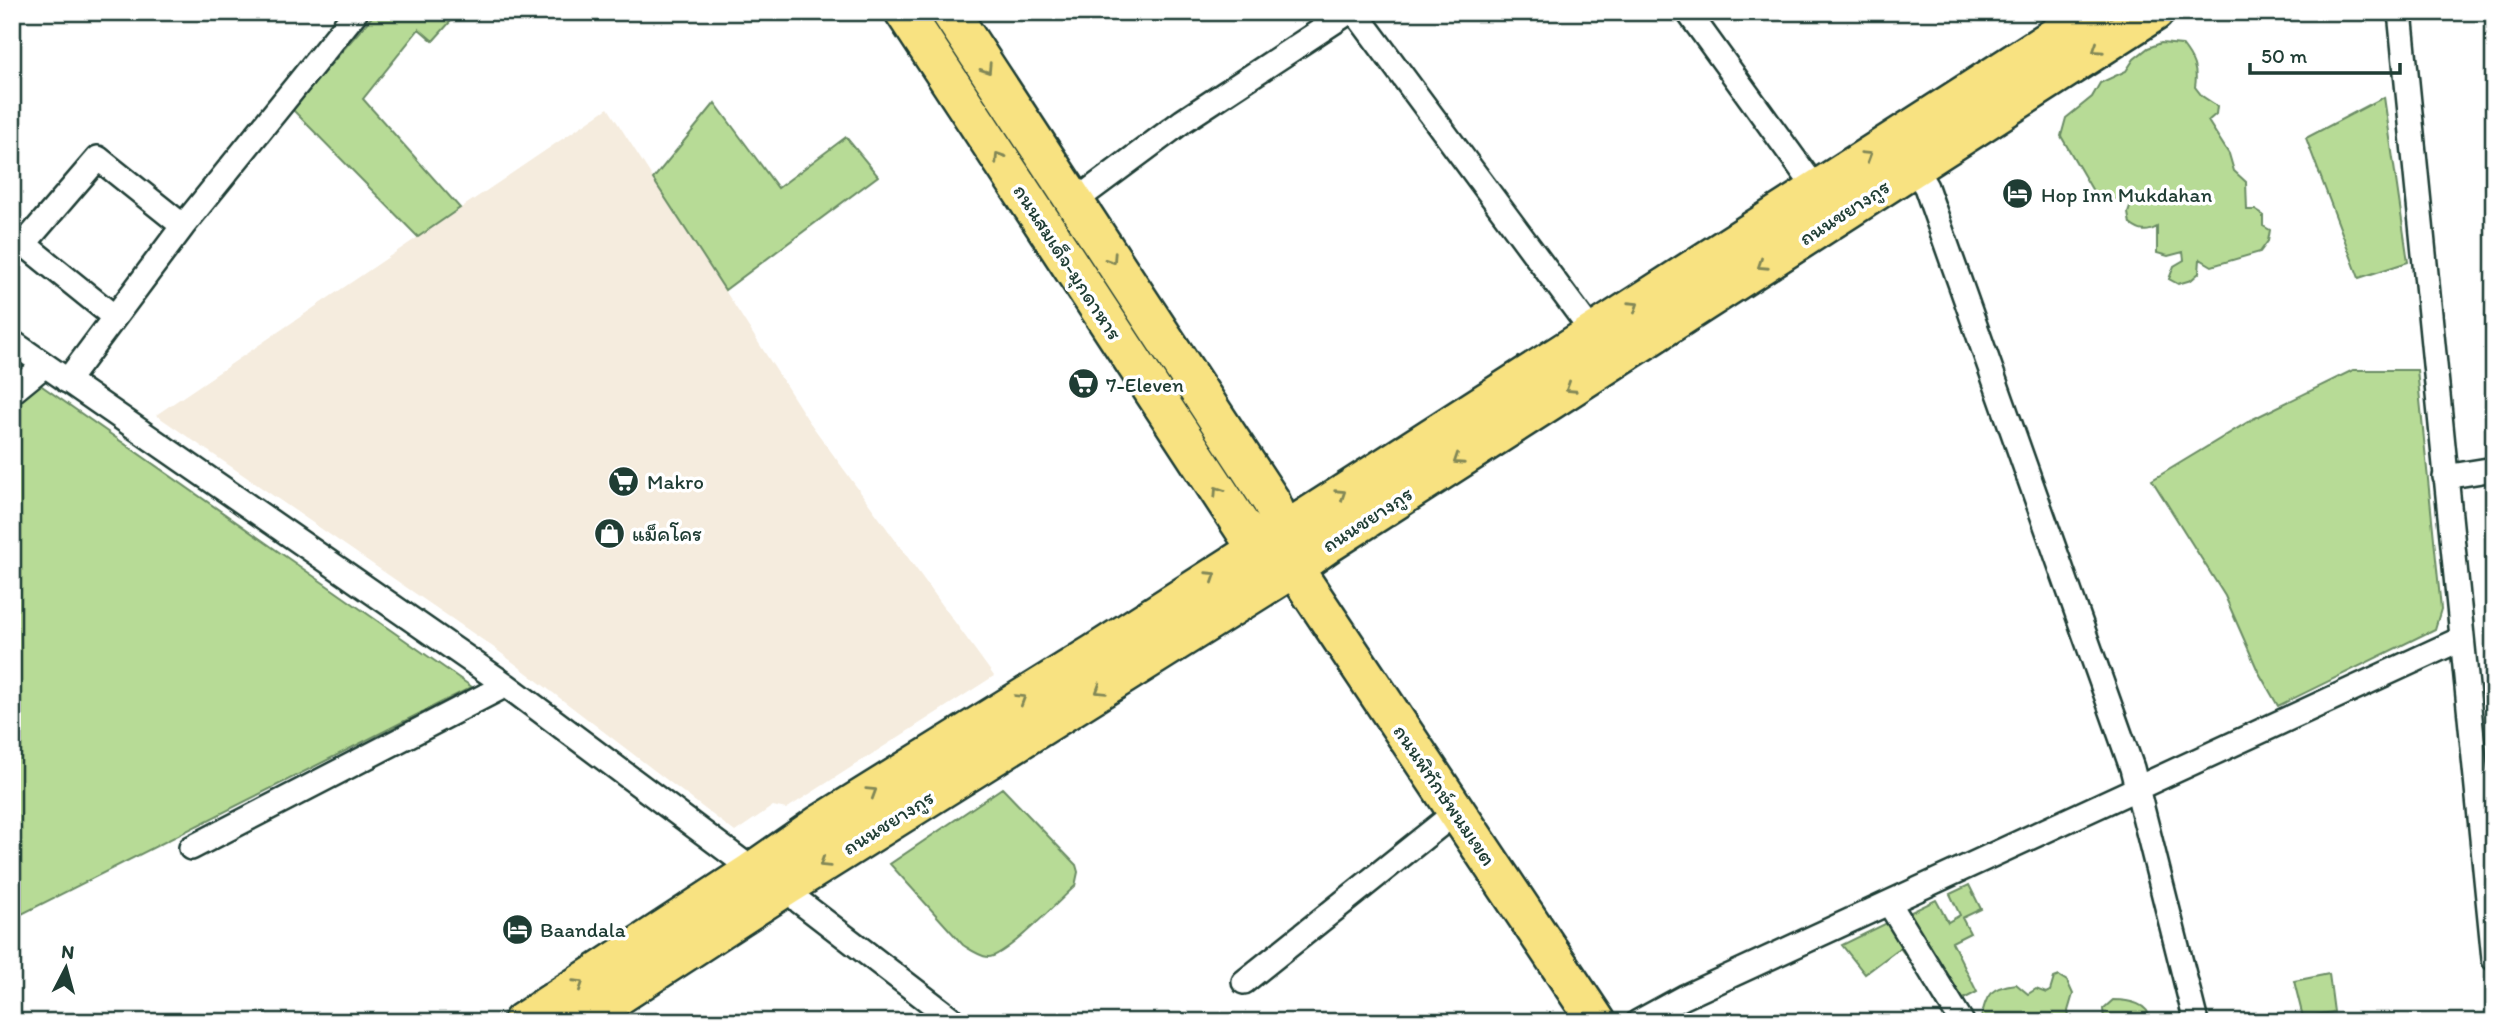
<svg xmlns="http://www.w3.org/2000/svg" width="2506" height="1034" font-family="Itim,'Playpen Sans Thai',sans-serif">
  <style>
    .built { fill: #f5ecde }
    .green { fill: #b7db96; stroke: #6b8c65; stroke-width: 2 }
    .lines { fill: none; stroke-linecap: round; stroke-linejoin: round }
    .street-casing { stroke: #1f3d34; stroke-width: 28 }
    .primary-casing { stroke: #1f3d34; stroke-width: 42 }
    .street { stroke: #fff; stroke-width: 23 }
    .primary { stroke: #f8e281; stroke-width: 37 }
    .oneway { stroke: #818757 }
    .labels { text-anchor: middle; dominant-baseline: central; stroke-width: 7; stroke-linejoin: round; paint-order: stroke }
    .poi-label { font-size: 21px; fill: #1f3d34; stroke: #fff; text-anchor: start }
    .street-label { font-size: 21px; fill: #1f3d34; stroke: #fff }
  </style>
  <rect width="100%" height="100%" fill="#fff"/>
  <filter id="ink" filterUnits="userSpaceOnUse"><feTurbulence type="fractalNoise" baseFrequency=".0143" numOctaves="2"/><feDisplacementMap in="SourceGraphic" scale="14" xChannelSelector="R" yChannelSelector="G"/><feConvolveMatrix kernelMatrix="1 2 1 2 8 2 1 2 1" color-interpolation-filters="sRGB"/></filter>
  <g filter="url(#ink)">
    <path class="built" d="M608,108L808,420L994,676L786,809L773,806L735,832L493,647L156,415Z"/>
    <path class="green" d="M376,12H444L451,21L433,41L419,29L363,99L460,208L418,237L292,109Z
      M2161,43L2182,45C2193,59 2198,69 2195,87L2202,96L2217,106L2216,114L2208,121L2229,154L2234,171L2246,182L2247,210H2255L2263,215V226L2270,230L2268,241L2260,252L2212,266L2200,259L2199,273L2191,280L2178,284L2169,279L2174,266L2184,260L2183,252L2168,256L2157,253V227C2147,233 2140,232 2130,224L2128,213L2134,196L2111,202L2097,198L2061,136L2066,118L2092,97L2100,83L2126,71L2134,59L2148,48Z
      M2384,97L2408,262L2359,278L2306,138Z
      M715,103L778,188L846,137L878,176L725,290L653,179Z
      M2353,370H2417L2441,609L2435,629L2278,706L2258,671L2225,596L2152,480L2253,419Z
      M39,384L472,687L12,919V406Z
      M1002,788L1076,865L1078,872L1075,886C1061,899 1004,958 988,957C979,956 971,950 963,945L890,864Z
      M1969,885L1981,909L1962,918L1970,933L1952,942L1977,992L1958,1002L1905,915L1936,900L1948,922L1960,915L1950,894Z
      M1889,922L1926,982L1900,948L1865,974L1842,945Z
      M2329,974L2334,1012L2303,1017L2294,981Z
      M2059,976L2067,981L2073,994L2068,1011L2070,1022H1980C1987,995 1987,988 2016,984L2028,994L2036,989L2046,993L2050,991L2054,978Z
      M2113,1000C2127,1000 2152,1003 2149,1022H2107L2104,1019L2103,1009Z"/>
    <g class="lines">
      <defs>
        <path id="street" d="M1355,12L1593,333
          M1688,12L1816,189
          M2400,12L2494,959
          M1914,167L1926,187L2132,768L2196,1022
          M1074,202L1183,121L1349,12
          M113,316L24,244L98,158L183,226
          M12,342L506,685L741,861L751,872
          M67,381L183,226L356,12
          M12,392L45,365
          M2445,477L2494,469
          M191,848L506,685
          M786,887L800,902L956,1022
          M1889,903L1962,1022
          M1244,982L1456,812
          M1638,1022L1684,997L2461,639"/>
        <path id="primary" d="M904,12L1256,548L1276,559
          M950,12L1271,501L1284,531L1294,568L1597,1022
          M522,1022L751,872L820,824L1095,653L2093,12
          M578,1022L786,887L1294,568L1328,544L2155,12"/>
      </defs>
      <use href="#street" class="street-casing"/>
      <use href="#primary" class="primary-casing"/>
      <use href="#street" class="street"/>
      <use href="#primary" class="primary"/>
    </g>
    <defs><path id="oneway-chevron" d="M-2-3.5L2.5 0L-2 3.5" fill="none" stroke-width="1.6" stroke-linecap="round" stroke-linejoin="round" transform="scale(1.75)"/></defs>
    <g class="oneway">
      <use href="#oneway-chevron" transform="translate(2097 49) rotate(147)"/>
      <use href="#oneway-chevron" transform="translate(987 69) rotate(57)"/>
      <use href="#oneway-chevron" transform="translate(1867 156) rotate(-32)"/>
      <use href="#oneway-chevron" transform="translate(999 157) rotate(-123)"/>
      <use href="#oneway-chevron" transform="translate(1112 259) rotate(57)"/>
      <use href="#oneway-chevron" transform="translate(1762 265) rotate(147)"/>
      <use href="#oneway-chevron" transform="translate(1634 306) rotate(-33)"/>
      <use href="#oneway-chevron" transform="translate(1570 388) rotate(147)"/>
      <use href="#oneway-chevron" transform="translate(1458 460) rotate(147)"/>
      <use href="#oneway-chevron" transform="translate(1218 491) rotate(-123)"/>
      <use href="#oneway-chevron" transform="translate(1341 494) rotate(-33)"/>
      <use href="#oneway-chevron" transform="translate(1212 576) rotate(-33)"/>
      <use href="#oneway-chevron" transform="translate(1100 690) rotate(148)"/>
      <use href="#oneway-chevron" transform="translate(1021 699) rotate(-32)"/>
      <use href="#oneway-chevron" transform="translate(872 792) rotate(-32)"/>
      <use href="#oneway-chevron" transform="translate(824 863) rotate(148)"/>
      <use href="#oneway-chevron" transform="translate(579 984) rotate(-33)"/>
    </g>
  </g>
  <defs>
    <symbol id="hotel-disc" viewBox="-11 -11 22 22"><circle r="9.5" fill="#1f3d34" stroke="#fff"/><path d="M-6-4.5h1.5V1H6V5H4.5V3h-9V5H-6ZM-4 0a1.8 1.8 0 1 1 3.6 0ZM.5 0V-2.5h3Q6-2.5 6 0Z" fill="#fff"/></symbol>
    <symbol id="supermarket-disc" viewBox="-11 -11 22 22"><circle r="9.5" fill="#1f3d34" stroke="#fff"/><path d="M-6-5.5h2.5l.6 2H6L4.5 2H-2.5L-4.4-4H-6ZM-1.5 3.2a1.3 1.3 0 1 0 .1 0ZM3 3.2a1.3 1.3 0 1 0 .1 0Z" fill="#fff"/></symbol>
    <symbol id="shop-disc" viewBox="-11 -11 22 22"><circle r="9.5" fill="#1f3d34" stroke="#fff"/><path d="M-5-2.5h2.3a2.7 3.5 0 0 1 5.4 0H5L5.5 6h-11ZM-1.5-2.5h3a1.5 2.3 0 0 0-3 0Z" fill="#fff"/></symbol>
  </defs>
  <g fill-rule="evenodd">
    <use href="#hotel-disc" x="2000" y="176" width="35" height="35"/>
    <use href="#supermarket-disc" x="1066" y="366" width="35" height="35"/>
    <use href="#supermarket-disc" x="606" y="464" width="35" height="35"/>
    <use href="#shop-disc" x="592" y="516" width="35" height="35"/>
    <use href="#hotel-disc" x="500" y="912" width="35" height="35"/>
  </g>
  <g class="labels">
    <g class="poi-label">
      <text x="2041" y="194">Hop Inn Mukdahan</text>
      <text x="1106" y="384">7-Eleven</text>
      <text x="647" y="481">Makro</text>
      <text x="632" y="533">แม็คโคร</text>
      <text x="540" y="929">Baandala</text>
    </g>
    <g class="street-label">
      <text transform="translate(1844 212) rotate(-33)">ถนนชยางกูร</text>
      <text transform="translate(1068 262) rotate(57)">ถนนสมเด็จ-มุกดาหาร</text>
      <text transform="translate(1367 519) rotate(-33)">ถนนชยางกูร</text>
      <text transform="translate(1445 795) rotate(56)">ถนนพิทักษ์พนมเขต</text>
      <text transform="translate(888 822) rotate(-32)">ถนนชยางกูร</text>
    </g>
  </g>
  <rect width="2506" height="1034" fill="none" stroke="#fff" stroke-width="42"/>
  <rect x="21" y="21" width="2464" height="992" fill="none" stroke="#1f3d34" stroke-width="2.5" filter="url(#ink)"/>
  <g transform="translate(66 968) rotate(6)" stroke="#ffffff" stroke-width="5" paint-order="stroke">
  <path d="M0-5L12 26L0 18L-12 26Z" fill="#1f3d34"/>
  <text y="-10" font-size="19" font-weight="bold" text-anchor="middle" fill="#1f3d34">N</text>
  </g>
  <path d="M2250 63v10h150v-10" fill="none" stroke="#1f3d34" stroke-width="3.5"/>
  <text x="2261" y="63" font-size="21" fill="#1f3d34" stroke="#ffffff" stroke-width="5" paint-order="stroke">50 m</text>
</svg>
